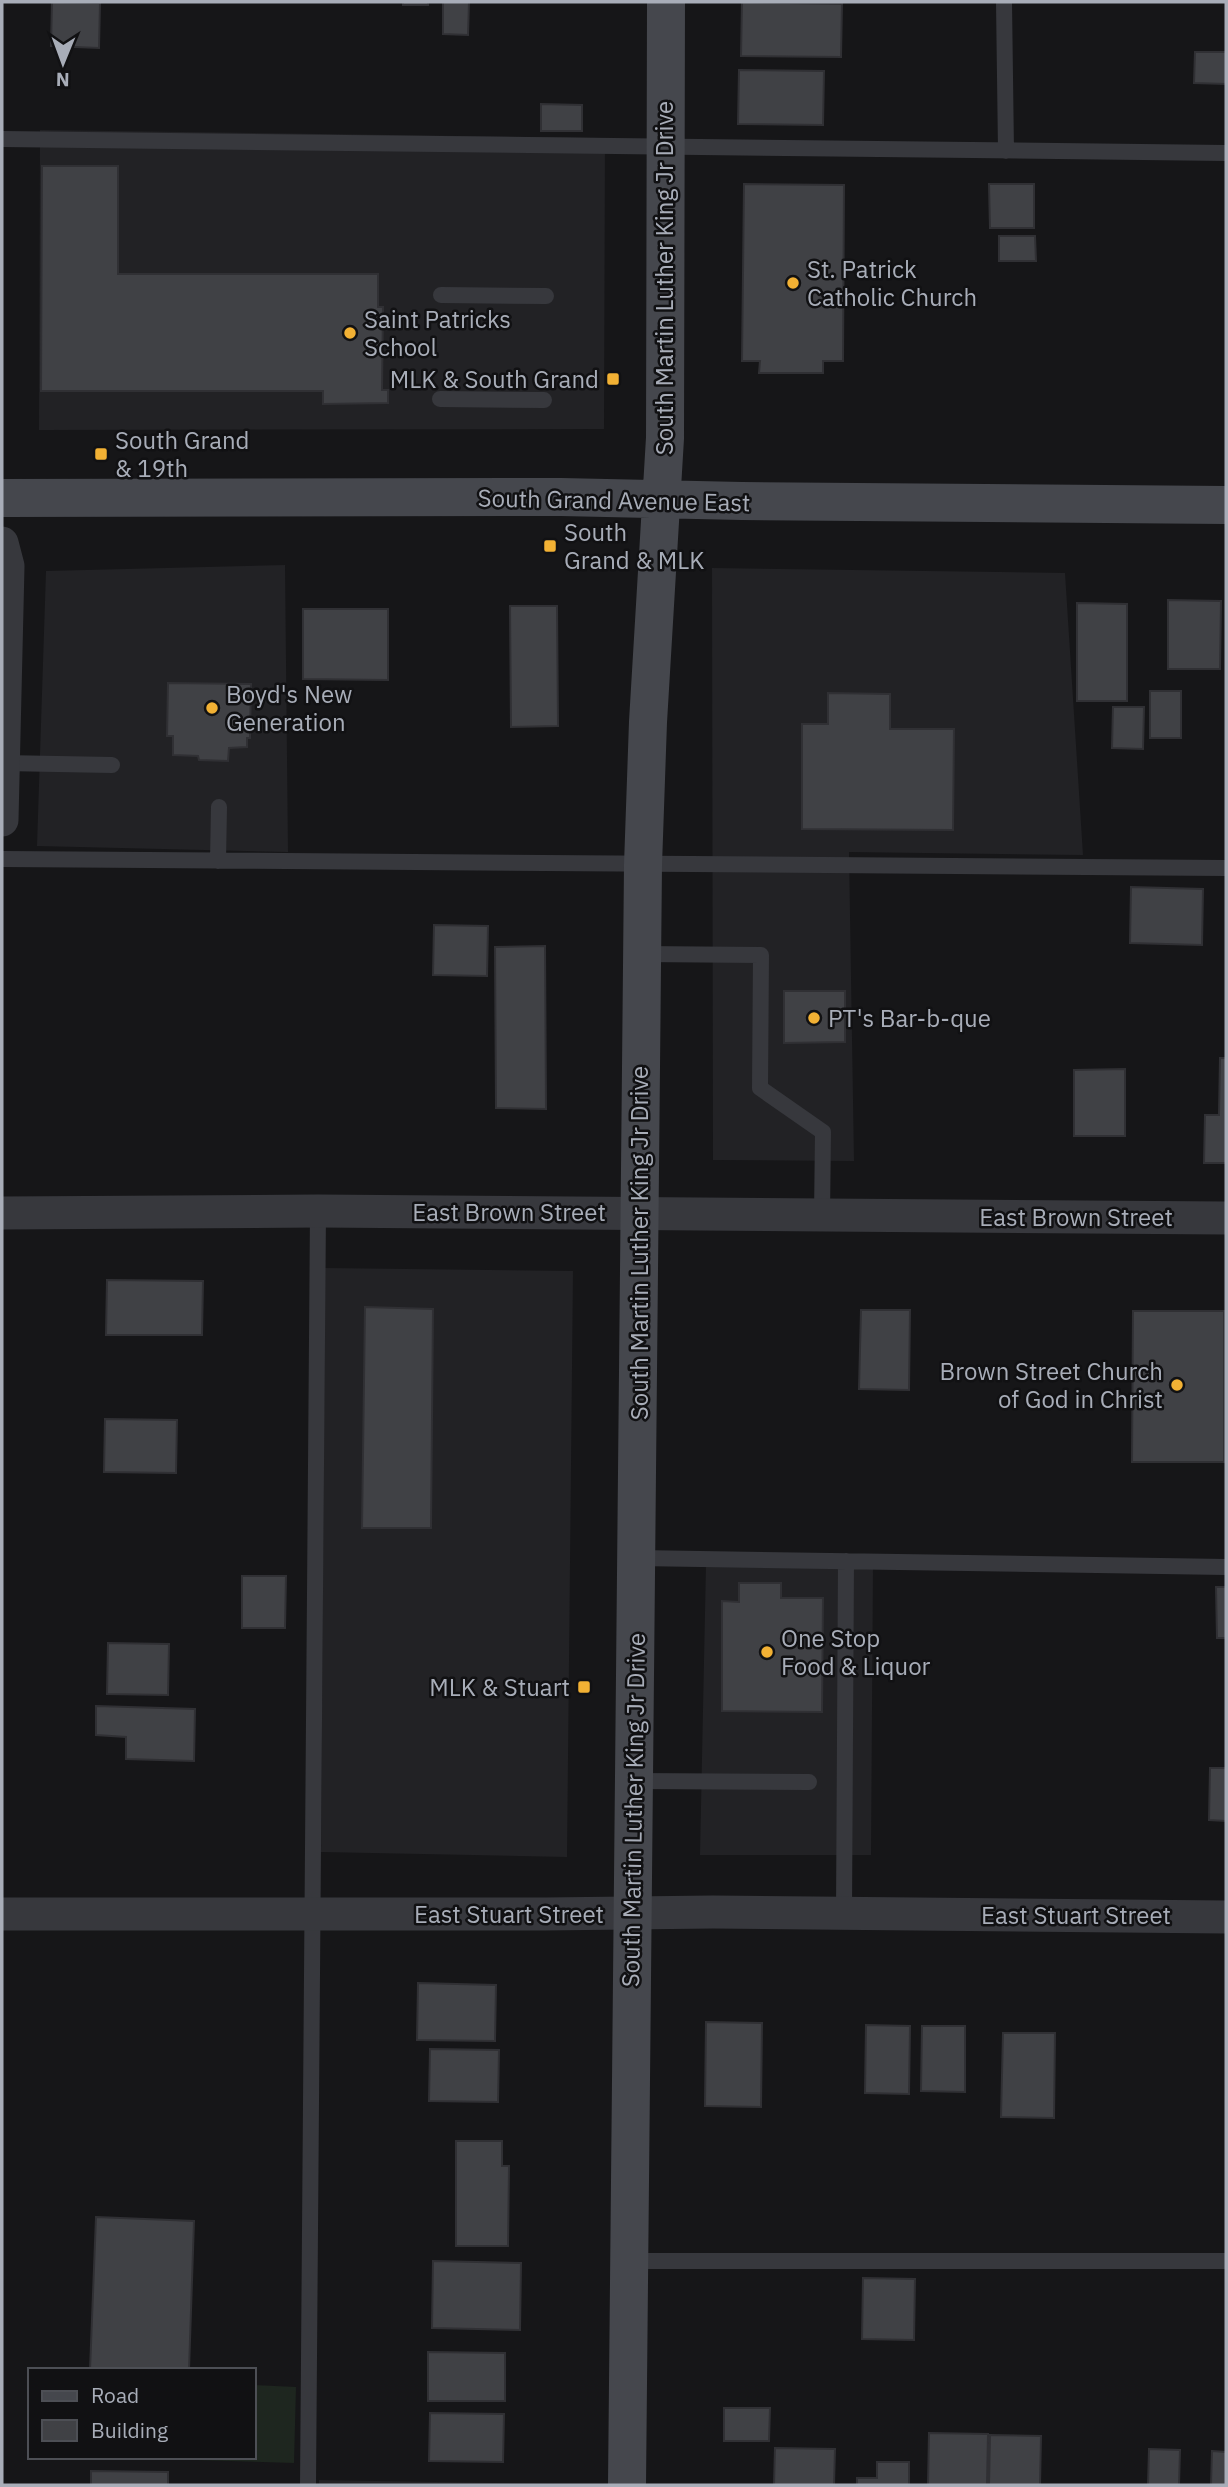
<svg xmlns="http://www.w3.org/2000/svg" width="1228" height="2487" font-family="'IBM Plex Sans',sans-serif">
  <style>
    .built { fill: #222225 }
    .green { fill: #1e261f }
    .building { fill: #404145; stroke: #303034; stroke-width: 2 }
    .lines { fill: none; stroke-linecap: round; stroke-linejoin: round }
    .lane { stroke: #37383d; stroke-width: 16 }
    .street { stroke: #37383d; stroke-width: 33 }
    .secondary { stroke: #45474d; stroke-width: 38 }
    .poi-dot { fill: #f2b134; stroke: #111113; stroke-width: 2.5 }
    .labels { text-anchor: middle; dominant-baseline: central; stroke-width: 5; stroke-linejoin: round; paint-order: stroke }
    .poi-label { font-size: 24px; fill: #a8adb8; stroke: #111113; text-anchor: start }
    .street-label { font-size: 24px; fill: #a8adb8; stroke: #111113 }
  </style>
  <rect width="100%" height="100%" fill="#161618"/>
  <path class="built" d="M40,130L605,138L604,429L39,430Z
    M285,565L288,852L37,846L46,571Z
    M712,568L1065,573L1083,855L849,852L854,1161L713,1160Z
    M325,1268L573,1271L567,1857L321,1852Z
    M706,1564L873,1567L871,1855H700Z
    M319,2480L557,2484L319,2485Z"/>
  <path class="green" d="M254,2385L296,2387L294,2463L195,2460V2457H254Z"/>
  <path class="building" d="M52,2L100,3L99,48L51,46Z
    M403,2H428V5H403Z
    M443,2H469L468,35L443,34Z
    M742,2L842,4L841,57L741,56Z
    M1195,52H1226V84L1194,83Z
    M739,70L824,71L823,125L738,124Z
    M541,104L582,105V131H541Z
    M42,166H118V274H378V307H383L382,390H388V403L323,404V391H41Z
    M744,184L844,185L843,361H823V373H759L760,361H742Z
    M989,184H1034V228H990Z
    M999,236H1035L1036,261H999Z
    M1168,600L1221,601L1220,669H1168Z
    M1077,603L1127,604V701H1077Z
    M510,606H557L558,726L511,727Z
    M303,609H388V680L303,679Z
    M168,683L251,684L250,738H247V747L229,748L228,761L199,760L198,756L173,755V736H167Z
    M1150,691H1181V738H1150Z
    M828,693L890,694V729H954L953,830L802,829V724H828Z
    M1113,707H1144L1143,749L1112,748Z
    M1131,887L1203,889L1202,945L1130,943Z
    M434,925L488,926L487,976L433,975Z
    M545,946L546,1109L496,1108L495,947Z
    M784,991H845V1042L784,1043Z
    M1220,1058H1226V1163H1204L1205,1115H1219Z
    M1125,1069V1136H1074V1070Z
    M107,1280L203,1281L202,1335H106Z
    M365,1307L433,1309L431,1528H362Z
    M861,1310H910L909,1390L859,1389Z
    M1133,1311H1224V1462H1132Z
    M105,1419L177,1420L176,1473L104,1472Z
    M242,1576H286L285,1628H242Z
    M739,1583H781V1598H823L822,1712L722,1711V1601L739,1602Z
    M1216,1587H1226V1638H1217Z
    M108,1643L169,1644L168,1695L107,1694Z
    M96,1706L195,1709L194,1761L126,1759V1737L96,1735Z
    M1210,1768H1226V1821L1209,1820Z
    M418,1983L496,1985L495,2041L417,2040Z
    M706,2022L762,2023L761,2107L705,2106Z
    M866,2025L910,2026L909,2094L865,2093Z
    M922,2026H965V2092L921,2091Z
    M1003,2033H1055L1054,2118L1001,2117Z
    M430,2049L499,2050L498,2102L429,2101Z
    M456,2141H502V2166H509L508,2246H456Z
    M96,2217L194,2221L189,2370H90Z
    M433,2261L521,2263L520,2330L432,2328Z
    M863,2278L915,2279L914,2340L862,2339Z
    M428,2352L505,2353V2401H428Z
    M724,2408H770L769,2441H724Z
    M430,2413L504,2414L503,2462L429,2461Z
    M929,2433L988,2434L987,2485H928Z
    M990,2435L1041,2436L1040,2485H989Z
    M775,2448L835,2449L834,2485H774Z
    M1149,2449L1180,2450L1179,2485H1148Z
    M1212,2451L1226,2452V2485H1211Z
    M877,2462H909V2485H857V2478H877Z
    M91,2471L168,2472V2485H91Z"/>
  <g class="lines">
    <path class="lane" d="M1004,2L1006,151
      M2,139L1226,153
      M441,295L546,296
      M440,399L544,400
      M3,763L112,765
      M2,859L1226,868
      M218,861L219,807
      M642,954L761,955L760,1088L823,1132L822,1215
      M637,1558L1226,1567
      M634,1781L809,1782
      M844,1914L846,1561
      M629,2261H1226
      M308,2485L318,1211"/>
    <path class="street" d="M2,543L8,566L2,820
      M2,1213L318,1211L1226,1218
      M2,1914H545L713,1912L1226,1917"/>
    <path class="secondary" d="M2,498L561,497L742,501L1226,505
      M627,2485L643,865L648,722L665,438L666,2"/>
  </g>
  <g class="poi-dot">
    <circle cx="793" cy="283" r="7"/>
    <circle cx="350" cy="333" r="7"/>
    <rect x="606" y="372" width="14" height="14" rx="3.5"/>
    <rect x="94" y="447" width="14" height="14" rx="3.5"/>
    <rect x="543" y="539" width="14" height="14" rx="3.5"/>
    <circle cx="212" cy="708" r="7"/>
    <circle cx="814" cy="1018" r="7"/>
    <circle cx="1177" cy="1385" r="7"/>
    <circle cx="767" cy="1652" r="7"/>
    <rect x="577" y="1680" width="14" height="14" rx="3.5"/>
  </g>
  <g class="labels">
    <g class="poi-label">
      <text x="807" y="269">St. Patrick<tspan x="807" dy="28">Catholic Church</tspan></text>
      <text x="364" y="319">Saint Patricks<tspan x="364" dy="28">School</tspan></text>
      <text x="599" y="379" text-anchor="end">MLK &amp; South Grand</text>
      <text x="115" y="440">South Grand<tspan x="115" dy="28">&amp; 19th</tspan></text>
      <text x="564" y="532">South<tspan x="564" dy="28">Grand &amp; MLK</tspan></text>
      <text x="226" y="694">Boyd's New<tspan x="226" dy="28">Generation</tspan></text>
      <text x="828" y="1018">PT's Bar-b-que</text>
      <text x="1163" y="1371" text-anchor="end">Brown Street Church<tspan x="1163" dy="28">of God in Christ</tspan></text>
      <text x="781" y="1638">One Stop<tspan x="781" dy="28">Food &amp; Liquor</tspan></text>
      <text x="570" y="1687" text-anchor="end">MLK &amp; Stuart</text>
    </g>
    <g class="street-label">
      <text transform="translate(664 278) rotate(-90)">South Martin Luther King Jr Drive</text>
      <text transform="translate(614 500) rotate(1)">South Grand Avenue East</text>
      <text x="509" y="1212">East Brown Street</text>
      <text x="1076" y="1217">East Brown Street</text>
      <text transform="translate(639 1243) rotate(-90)">South Martin Luther King Jr Drive</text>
      <text transform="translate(633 1810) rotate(-89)">South Martin Luther King Jr Drive</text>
      <text x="509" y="1914">East Stuart Street</text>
      <text x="1076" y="1915">East Stuart Street</text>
    </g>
  </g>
  <rect width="1228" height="2487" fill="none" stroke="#a8adb8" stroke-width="7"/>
  <rect x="28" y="2368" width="228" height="91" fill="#111113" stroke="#4d4f55" stroke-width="2"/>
  <rect x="42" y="2391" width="35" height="10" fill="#45474d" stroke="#4d4f55" stroke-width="2"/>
  <text x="91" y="2403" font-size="21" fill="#a8adb8">Road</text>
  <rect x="42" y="2420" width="35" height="21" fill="#404145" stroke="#4d4f55" stroke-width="2"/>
  <text x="91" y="2438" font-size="21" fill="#a8adb8">Building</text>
  <g transform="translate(63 63) rotate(181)" stroke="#111113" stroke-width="5" paint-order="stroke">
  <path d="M0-5L12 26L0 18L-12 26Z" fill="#a8adb8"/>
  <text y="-10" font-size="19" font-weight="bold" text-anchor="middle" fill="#a8adb8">N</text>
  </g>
</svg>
